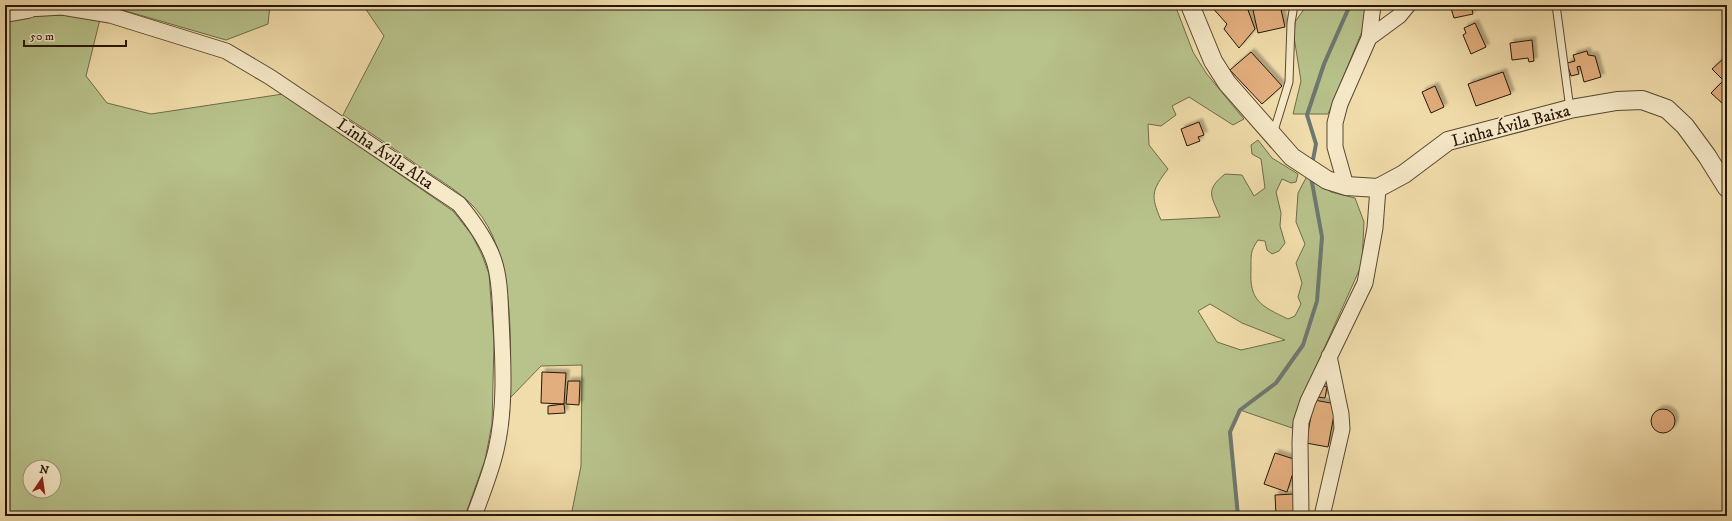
<svg xmlns="http://www.w3.org/2000/svg" width="1732" height="521" font-family="'IM FELL DW Pica',serif">
  <style>
    .green { fill: #b8c28b; stroke: #6e6c4a; fill-rule: evenodd }
    .lines { fill: none; stroke-linecap: round; stroke-linejoin: round }
    .stream { stroke: #6e7870; stroke-width: 4 }
    .building { fill: #e3ae7e; stroke: #251608; filter: url(#shadow) }
    .service-casing { stroke: #584831; stroke-width: 9 }
    .minor-casing { stroke: #584831; stroke-width: 17 }
    .tertiary-casing { stroke: #584831; stroke-width: 20 }
    .service { stroke: #f6e9c8; stroke-width: 7 }
    .minor { stroke: #f6e9c8; stroke-width: 15 }
    .tertiary { stroke: #f6e9c8; stroke-width: 18 }
    .labels { text-anchor: middle; dominant-baseline: central; stroke-width: 3.5; stroke-linejoin: round; paint-order: stroke }
    .street-label { font-size: 17px; fill: #251608; stroke: #f6e9c8 }
  </style>
  <defs>
    <filter id="shadow"><feDropShadow dx="3.5" dy="-3.5" stdDeviation="1" flood-color="#0004"/></filter>
  </defs>
  <rect width="100%" height="100%" fill="#f1ddab"/>
  <filter id="stains"><feTurbulence type="fractalNoise" baseFrequency=".005" numOctaves="4"/><feColorMatrix values="0 0 0 0 .2 0 0 0 0 .09 0 0 0 0 .02 0 0 0 .5 -.17"/></filter>
  <radialGradient id="worn" r=".72"><stop offset=".6" stop-color="#630" stop-opacity="0"/><stop offset="1" stop-color="#630" stop-opacity=".3"/></radialGradient>
  <path class="green" d="M105,5H270L268,24L226,40Z
    M363,5H1175L1193,52L1206,73L1244,119L1233,125L1189,97L1172,106L1176,115L1161,126L1148,124L1149,145L1168,169C1152,190 1150,195 1161,220L1220,217C1212,196 1204,191 1225,174L1242,175L1254,196L1265,188L1261,159L1252,154L1251,145L1258,140L1272,158L1298,174L1296,182L1291,183L1282,179L1276,192L1281,213L1280,226L1285,243L1279,251L1272,254L1267,250L1265,241L1258,240C1250,251 1251,256 1251,269C1249,301 1261,306 1288,319L1295,316L1301,304L1298,297L1302,283L1296,263L1305,244L1296,222L1298,193L1307,176L1331,192L1355,198L1364,222L1362,264L1300,402L1292,428L1240,410L1230,432L1238,516H571L581,466L582,365L541,366L510,398C511,342 515,252 475,208C461,193 443,182 426,171C399,152 371,133 343,115L384,36ZM1210,304L1242,323L1285,340L1241,350L1217,342L1198,311Z
    M1307,5H1369L1370,12L1328,114H1293L1301,81L1294,37L1295,22Z
    M66,15L100,19L86,76L107,103L151,114L283,94L453,211L472,235L482,255L489,274L494,342L492,424L485,460L465,516H5V20L29,16ZM30,467H54V491H30Z"/>
  <g class="lines">
    <path class="stream" d="M1312,165L1316,144L1307,115L1324,64L1350,5
      M1238,516L1230,432L1240,410L1276,383L1303,345L1317,301L1322,237L1311,177"/>
  </g>
  <path class="building" d="M1210,5H1254L1248,10L1255,29L1239,48L1224,29L1227,24Z
    M1274,5H1280L1285,27L1258,33L1253,10Z
    M1450,5H1471L1473,14L1454,18Z
    M1475,23L1486,47L1471,54L1463,35L1466,33L1464,28Z
    M1532,40L1534,61L1529,62L1528,58L1512,60L1510,43Z
    M1587,51L1588,55L1595,56L1601,77L1584,82L1580,66L1577,67L1579,74L1571,76L1567,63L1575,61L1573,55Z
    M1251,52L1282,86L1262,104L1230,70Z
    M1723,59L1727,63V74L1722,79L1712,69Z
    M1503,72L1511,94L1476,106L1468,84Z
    M1727,77V100L1723,104L1711,93Z
    M1435,86L1444,107L1431,113L1422,92Z
    M1727,108V117L1722,113Z
    M1199,122L1204,135L1198,137L1200,141L1187,146L1181,129Z
    M542,372L566,373L564,404L541,403Z
    M568,381H580L579,405L566,404Z
    M1319,385L1327,387L1325,398L1317,397Z
    M1314,400L1336,404L1328,447L1306,443Z
    M564,404L565,413L548,414V406Z
    M1651 421a12 12 0 1 1 24 0a12 12 0 1 1-24 0Z
    M1275,453L1297,460L1287,492L1264,484Z
    M1294,494L1296,516H1276L1275,495Z"/>
  <g class="lines">
    <defs>
      <path id="service" d="M1556,5L1570,109
        M1273,134L1289,82L1291,23L1294,5"/>
      <path id="minor" d="M17,7L28,9L62,7L110,15L226,51L270,77L459,204C473,221 487,240 494,261C500,279 500,300 501,319C503,361 506,408 496,450C491,472 482,494 474,516
        M1369,38L1373,5
        M1346,186L1335,147V123L1340,104L1369,38L1399,16L1408,5
        M1301,516L1300,443L1301,422L1308,401L1365,283L1375,228L1378,188
        M1322,516L1342,429L1341,414L1329,356"/>
      <path id="tertiary" d="M1190,5L1213,61L1227,83L1292,157L1327,180L1346,186L1378,188L1404,174L1448,141L1570,109L1617,101L1642,100L1667,109L1685,126L1707,156L1727,188
        M5,13L28,9"/>
    </defs>
    <use href="#service" class="service-casing"/>
    <use href="#minor" class="minor-casing"/>
    <use href="#tertiary" class="tertiary-casing"/>
    <use href="#service" class="service"/>
    <use href="#minor" class="minor"/>
    <use href="#tertiary" class="tertiary"/>
  </g>
  <g class="labels">
    <g class="street-label">
      <text transform="translate(1511 126) rotate(-15)">Linha Ávila Baixa</text>
      <text transform="translate(385 154) rotate(34)">Linha Ávila Alta</text>
    </g>
  </g>
  <rect width="1732" height="521" fill="none" stroke="#f1ddab" stroke-width="20"/>
  <rect x="6" y="6" width="1720" height="509" fill="none" stroke="#251608" stroke-width="2"/>
  <rect x="10" y="10" width="1712" height="501" fill="none" stroke="#251608"/>
  <g transform="translate(42 479) rotate(13)"><circle r="19" fill="#f6e9c8" stroke="#a2957b"/>
  <path d="M0-3L7 15L0 10L-7 15Z" fill="#8f2418"/>
  <text y="-6" font-size="11" font-weight="bold" text-anchor="middle" fill="#251608">N</text>
  </g>
  <path d="M24 40v6h102v-6" fill="none" stroke="#251608" stroke-width="2"/>
  <text x="30" y="40" font-size="12" fill="#251608" stroke="#f6e9c8" stroke-width="3" paint-order="stroke">50 m</text>
  <rect width="100%" height="100%" filter="url(#stains)"/>
  <rect width="100%" height="100%" fill="url(#worn)"/>
</svg>
